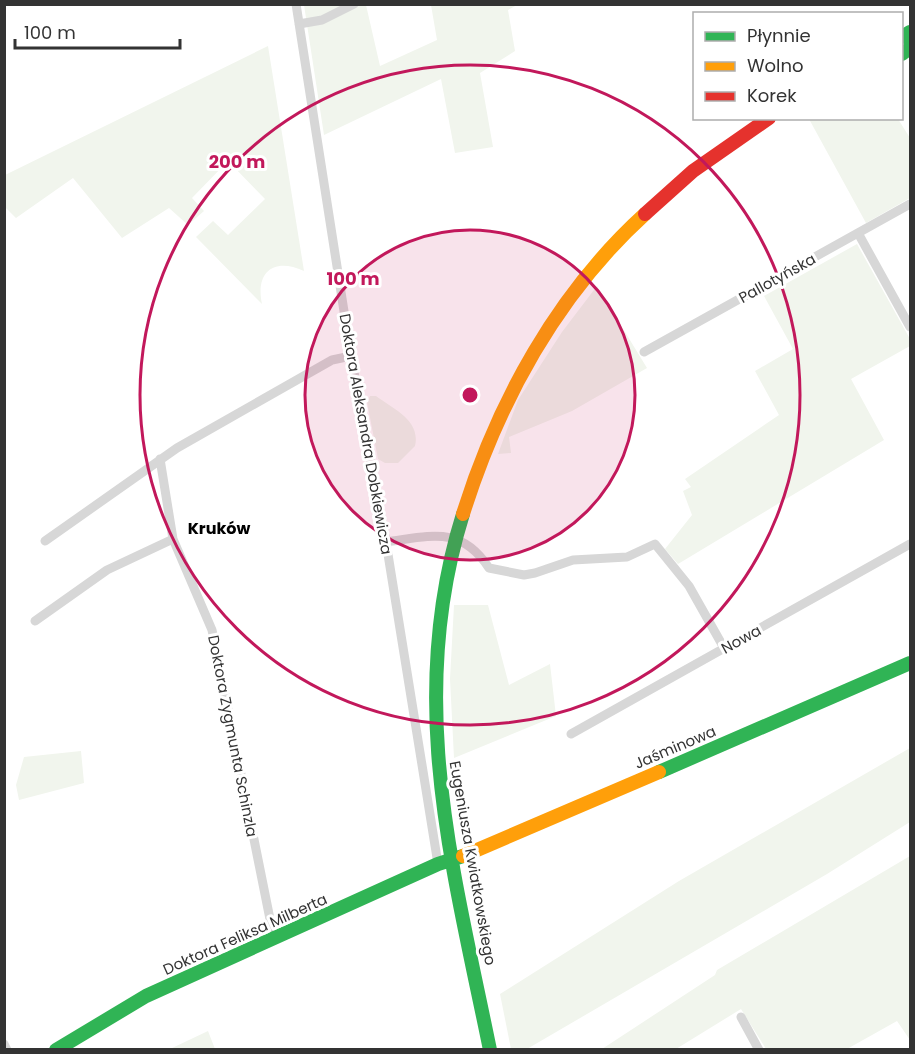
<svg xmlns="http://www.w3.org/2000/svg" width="915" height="1054" font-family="Poppins,sans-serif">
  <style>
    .green { fill: #f1f5ed }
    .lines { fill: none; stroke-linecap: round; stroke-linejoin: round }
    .street { stroke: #d7d7d7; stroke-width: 9 }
    .fast { stroke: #30b455; stroke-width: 14 }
    .slow { stroke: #ff9f0a; stroke-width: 14 }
    .jam { stroke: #e5322d; stroke-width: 14 }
    .ring { fill: none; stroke: #c2185b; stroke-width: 3 }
    .labels { text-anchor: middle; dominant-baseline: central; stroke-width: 6; stroke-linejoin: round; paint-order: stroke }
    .street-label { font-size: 15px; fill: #333; stroke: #fff }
    .neighbourhood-label { font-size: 16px; font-weight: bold; fill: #000; stroke: #fff }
    .centre { fill: #c2185b; stroke: #fff; stroke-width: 3 }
    .ring-label { font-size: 18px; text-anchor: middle; font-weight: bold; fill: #c2185b; stroke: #fff; stroke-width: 6; stroke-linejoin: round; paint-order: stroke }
  </style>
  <rect width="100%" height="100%" fill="#fff"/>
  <path class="green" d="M304,5H366L380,66L437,40L431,5H517L508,10L515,51L480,73L493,147L455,153L441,79L324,135Z
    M268,46L304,271C274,257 255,272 262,304L196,237L213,221L228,235L265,199L228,161L192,198L204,211L188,225L169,208L122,238L73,178L16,218L5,207V175Z
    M809,119H898L910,138V198L866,223Z
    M857,244L910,339V346L851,379L884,440L678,564L665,549L692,515L683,491L691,487L685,479L779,415L755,371L793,349L764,296Z
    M597,286L647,368L572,411L509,437L511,453L498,454L518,400L562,332Z
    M370,396H376C393,409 421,420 415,446L398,463H385L378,459L367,402Z
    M454,605H488L509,685L550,664L556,716L454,758L450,679Z
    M910,748V822L827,874L527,1049H511L500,994L679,881Z
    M81,751L84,783L19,800L16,785L24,757Z
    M910,856V1040L897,1021L847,1049H766L741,1009L676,1049H602L715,975L717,970Z
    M208,1031L215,1049H170Z"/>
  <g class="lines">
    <path class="street" d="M296,4L351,356L386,542L438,864
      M299,24L322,20L354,4
      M858,233L910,327
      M644,352L910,204
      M160,459L173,539L212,630L274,939
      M45,541L177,448L332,360L351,356
      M386,542C431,536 461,525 489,568L524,575L535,573L573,560L627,557L655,544L689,586L724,648
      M35,621L107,570L173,539
      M571,734L910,544
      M741,1017L759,1050
      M4,1044L7,1050"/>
    <path class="fast" d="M902,37L910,32
      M902,54L910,48
      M463,514C405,699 453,868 490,1050
      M659,772L910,663
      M56,1050L146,996L438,864L463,856"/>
    <path class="slow" d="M463,514C498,402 557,294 645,214
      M463,856L659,772"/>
    <path class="jam" d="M645,214L693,171L769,118"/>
  </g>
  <circle cx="470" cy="395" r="165" fill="#c2185b" fill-opacity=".12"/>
  <g class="ring">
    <circle cx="470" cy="395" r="165"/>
    <circle cx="470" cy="395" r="330"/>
  </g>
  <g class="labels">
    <g class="street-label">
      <text transform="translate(777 278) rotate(-29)">Pallotyńska</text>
      <text transform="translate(366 434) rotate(80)">Doktora Aleksandra Dobkiewicza</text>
      <text transform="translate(741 639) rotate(-29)">Nowa</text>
      <text transform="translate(233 736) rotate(79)">Doktora Zygmunta Schinzla</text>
      <text transform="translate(675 747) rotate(-23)">Jaśminowa</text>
      <text transform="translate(473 863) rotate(80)">Eugeniusza Kwiatkowskiego</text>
      <text transform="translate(245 934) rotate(-24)">Doktora Feliksa Milberta</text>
    </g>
    <g class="neighbourhood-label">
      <text x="219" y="528">Kruków</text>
    </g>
  </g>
  <circle cx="470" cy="395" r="9" class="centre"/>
  <g class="ring-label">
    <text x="237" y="168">200 m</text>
    <text x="353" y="285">100 m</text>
  </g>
  <rect width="915" height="1054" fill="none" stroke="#333333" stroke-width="12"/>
  <rect x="693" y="12" width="210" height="108" fill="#ffffff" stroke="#adadad" stroke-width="1.5"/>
  <rect x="705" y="32" width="30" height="9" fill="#30b455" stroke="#adadad" stroke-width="1.5"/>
  <text x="747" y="42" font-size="18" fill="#333333">Płynnie</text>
  <rect x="705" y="62" width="30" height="9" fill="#ff9f0a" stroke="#adadad" stroke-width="1.5"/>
  <text x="747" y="72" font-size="18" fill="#333333">Wolno</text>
  <rect x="705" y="92" width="30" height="9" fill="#e5322d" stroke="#adadad" stroke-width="1.5"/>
  <text x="747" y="102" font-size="18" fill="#333333">Korek</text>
  <path d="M15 39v9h165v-9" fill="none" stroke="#333333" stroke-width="3"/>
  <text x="24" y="39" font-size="18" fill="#333333" stroke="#ffffff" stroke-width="4.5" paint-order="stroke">100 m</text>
</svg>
